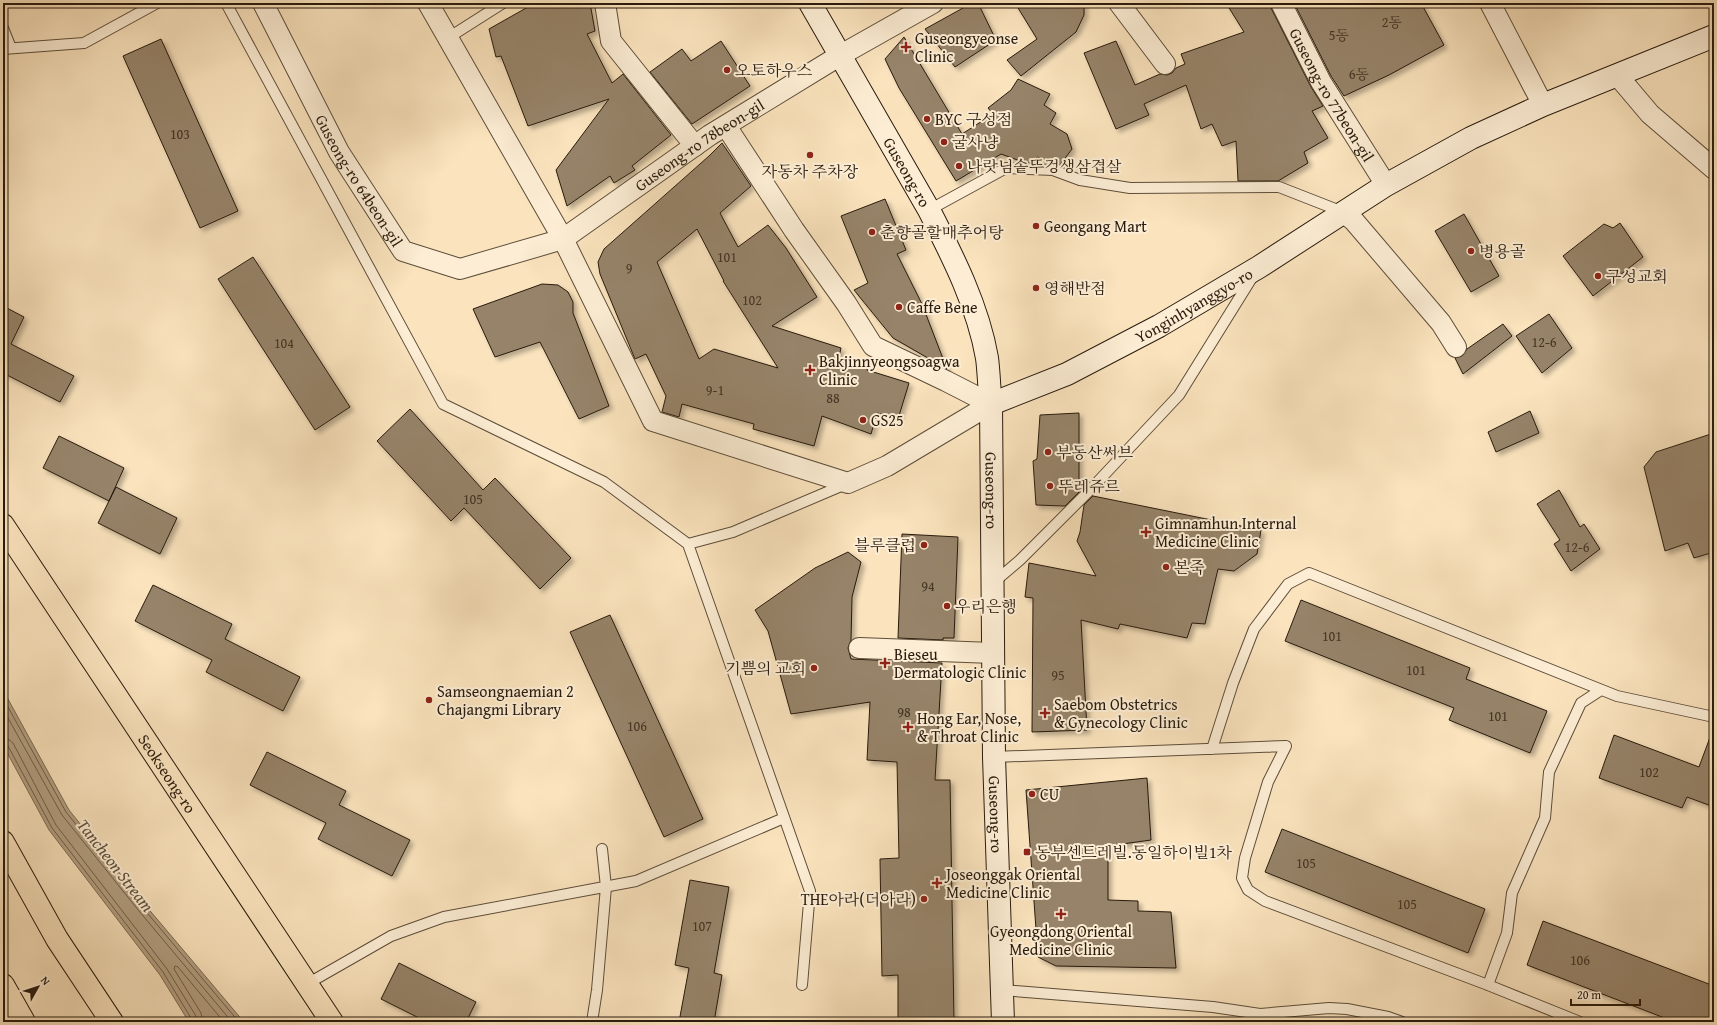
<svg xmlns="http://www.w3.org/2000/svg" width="1717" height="1025" font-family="'Gentium Book Plus','Noto Serif KR',serif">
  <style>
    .water { fill: #b39f81; stroke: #7c6a53 }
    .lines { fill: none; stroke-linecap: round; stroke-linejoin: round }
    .shore { stroke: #6e5d47; stroke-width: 1 }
    .building { fill: #968369; stroke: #291b0d; fill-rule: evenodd; filter: url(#shadow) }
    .lane-casing { stroke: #5d4d39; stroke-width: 12 }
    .street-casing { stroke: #5d4d39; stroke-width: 22 }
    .secondary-casing { stroke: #291b0d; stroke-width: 24 }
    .highway-casing { stroke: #291b0d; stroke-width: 24 }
    .lane { stroke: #fcedd4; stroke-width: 10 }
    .street { stroke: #fcedd4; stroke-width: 20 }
    .secondary { stroke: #fcedd4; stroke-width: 22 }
    .highway { stroke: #fae3bd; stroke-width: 22 }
    .poi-dot { fill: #8f2418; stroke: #fcedd4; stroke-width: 1.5 }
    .labels { text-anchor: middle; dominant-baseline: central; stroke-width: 4; stroke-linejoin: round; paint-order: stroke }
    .number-label { font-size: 14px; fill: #443524 }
    .poi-label { font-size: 16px; fill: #291b0d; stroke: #fcedd4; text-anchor: start }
    .street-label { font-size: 16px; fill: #291b0d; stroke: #fcedd4 }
    .water-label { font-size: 17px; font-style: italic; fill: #60503b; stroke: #fcedd4 }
  </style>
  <defs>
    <filter id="shadow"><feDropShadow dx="3.5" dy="3.5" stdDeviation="2" flood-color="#0004"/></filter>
  </defs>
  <rect width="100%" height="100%" fill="#fae3bd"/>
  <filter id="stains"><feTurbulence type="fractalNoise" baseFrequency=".005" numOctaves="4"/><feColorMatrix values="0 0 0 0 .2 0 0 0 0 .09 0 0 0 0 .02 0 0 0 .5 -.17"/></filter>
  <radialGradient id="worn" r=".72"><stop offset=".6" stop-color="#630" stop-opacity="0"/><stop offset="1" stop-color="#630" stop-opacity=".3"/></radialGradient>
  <path class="water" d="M3,690L69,810L146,906L244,1022H189L160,975L49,830L3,745Z"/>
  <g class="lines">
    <path class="shore" d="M3,698L66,812L143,908L239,1022
      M3,709L62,815L139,911L232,1022
      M3,739H8L13,743L56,825L167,969L196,1016L197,1022
      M3,744L8,746L52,828L163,972L191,1018L192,1022
      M203,1022L201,1013L174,969L175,966L178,967L224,1022"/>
  </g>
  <path class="building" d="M535,3H590L595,31L587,34L612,83L623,74L671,135L632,166L635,170L614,183L610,176L567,206L556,170L609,99L528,126L501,56L496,57L489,29Z
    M972,3H978L996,40L955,67L925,29Z
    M1015,3H1084V15L1076,32L1021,76L1007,60L1037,39Z
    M1226,3H1270L1271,8L1311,87L1323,106L1312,111L1328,138L1304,152L1308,163L1278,181H1238L1236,141L1222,146L1212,124L1201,129L1186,85L1144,104L1149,115L1116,129L1084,53L1116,41L1135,85L1160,74L1167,75L1172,73L1176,68L1185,64L1181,54L1244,32Z
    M1294,3H1421L1444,45L1389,75L1344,96L1331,76Z
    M904,37L962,134L993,114L988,108L1011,90L1018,79L1050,94L1044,105L1056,113L1050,124L1067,134L1072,149L1060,165L1037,157L1031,163L1023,162L1001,154L956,181L899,88L885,59Z
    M161,39L238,211L200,228L123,56Z
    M721,41L750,86L692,124L650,72L682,49L691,61Z
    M722,143L751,186L720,213L738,247L768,225L786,248L817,297L772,326L841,348L839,357L868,365L867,370L909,383L898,419L877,413L871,434L822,416L814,446L753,429L754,424L682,404L679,417L662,412L666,396L646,354L635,359L600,274L598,262L604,249L709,156ZM697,229L724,281H723L778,368L714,349L699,359L657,262Z
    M885,199L906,250L897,254L922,304L947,369L893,338L854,290L868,283L841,216Z
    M1464,214L1499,276L1471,292L1435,231Z
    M1620,223L1643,257L1593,296L1563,256L1604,224L1613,228Z
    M253,257L350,407L315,430L218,279Z
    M542,284L558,285L568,292L573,302V313L609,406L579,419L540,342L495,357L473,309Z
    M3,306L24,317L11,344L74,376L60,402L3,373Z
    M1549,314L1572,348L1542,373L1516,336Z
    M1503,324L1512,336L1463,374L1455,358L1462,356L1467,349Z
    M410,409L483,490L495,478L571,558L540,589L464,508L451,521L377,441Z
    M1530,411L1539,433L1496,452L1488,432Z
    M1079,413V492L1065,506L1036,505L1033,461L1037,459L1040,415Z
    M1714,433V552L1694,558L1688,543L1665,551L1644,467L1656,452Z
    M59,436L124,468L109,501L43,468Z
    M116,487L177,518L160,554L98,523Z
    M1559,490L1580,527L1584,524L1600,549L1571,571L1554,544L1560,540L1537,504Z
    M1093,496L1261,530L1257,554L1234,571L1218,569L1205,624L1192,623L1187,638L1120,624L1118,629L1081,620L1087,730L1032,732L1033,598L1025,597L1029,563L1096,576L1077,541L1080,532L1084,505Z
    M902,534L958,537L954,638H943V640L898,638Z
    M848,552L861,562L852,597L851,640L848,648L851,659L942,663L935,780H950L954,1022H898V975L882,976L880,859L899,858L897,762L867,760L870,702L791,714L768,631L755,610L815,568Z
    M153,585L232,624L225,639L300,677L283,711L206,672L212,660L135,621Z
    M1301,600L1470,668L1466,679L1547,711L1530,753L1449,720L1454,708L1285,641Z
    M610,615L703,819L664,837L570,632Z
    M1712,732H1714V807L1687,797L1682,808L1599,778L1614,735L1699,767Z
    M267,752L346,791L339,805L410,840L392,876L318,839L326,823L250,785Z
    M1147,778L1151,840L1108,846V900L1138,901V911L1171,912L1176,968L1056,966L1038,957L1026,790Z
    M1282,829L1485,909L1468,953L1265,872Z
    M690,880L729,887L714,973L722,975L714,1022H679L689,968L675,965Z
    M1543,921L1714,986V1022H1675L1527,965Z
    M399,963L476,1002L466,1022H427L381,999Z"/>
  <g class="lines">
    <defs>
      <path id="lane" d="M226,3L443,404L604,482L688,544L810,891L802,985
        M3,28L11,48
        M448,38L503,3
        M3,49L84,43L157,3
        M929,210L1006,168L1053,170L1080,180L1130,188L1279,187L1343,212
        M688,544L733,532L846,484
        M993,583L1020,560L1090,490L1179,395L1253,276
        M1212,749L1233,683L1254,629L1288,584L1309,573L1617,696L1714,717
        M994,757L1286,746L1268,782L1245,858L1242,878L1248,890L1265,901L1488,985L1580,1022
        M307,984L391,936L444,917L636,881L784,818
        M1488,985L1507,933L1512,893L1545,818L1549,772L1581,703L1601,690
        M1002,990L1213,1007L1260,1014L1329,1008L1347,1009L1388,1017L1402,1022
        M592,1022L597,990L606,887L602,849"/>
      <g id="street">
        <path id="s1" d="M263,3L339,152L403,251L460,269L563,239L710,135L839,56L933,3"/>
        <path d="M428,3L563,239L653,421L848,483L887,466L991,404"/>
        <path d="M605,3L611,41L695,146"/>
        <path d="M1119,3L1165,64"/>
        <path id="s2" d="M1281,3L1321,82L1386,185"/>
        <path d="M1490,3L1543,105"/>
        <path d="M1617,75L1650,114L1714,169"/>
        <path d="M726,126L794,230L846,303L873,346L946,381L991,404"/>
        <path d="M1343,212L1354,221L1441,323L1456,347"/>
        <path d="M859,648L993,653"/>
      </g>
      <g id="secondary">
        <path id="s3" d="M810,3L929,210C953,257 978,306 987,358C989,373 989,389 991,404L994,757L1003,1022"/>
        <path id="s4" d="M991,404L1067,374L1159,326L1259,267L1386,185L1471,138L1543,105L1714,36"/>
      </g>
      <g id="highway">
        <path id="s5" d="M3,525L332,1022"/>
        <path d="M3,842L57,939L112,1022"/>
        <path d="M3,985L24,1022"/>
      </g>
    </defs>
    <use href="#lane" class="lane-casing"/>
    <use href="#street" class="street-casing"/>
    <use href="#secondary" class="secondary-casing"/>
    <use href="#highway" class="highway-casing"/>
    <use href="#lane" class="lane"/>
    <use href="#street" class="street"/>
    <use href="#secondary" class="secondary"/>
    <use href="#highway" class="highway"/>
  </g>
  <g class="poi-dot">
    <path d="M904 41h4v4h4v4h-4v4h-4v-4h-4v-4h4z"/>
    <circle cx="727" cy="70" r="4"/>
    <circle cx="927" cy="119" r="4"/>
    <circle cx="944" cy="142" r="4"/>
    <circle cx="810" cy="155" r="4"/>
    <circle cx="959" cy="166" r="4"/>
    <circle cx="1036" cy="226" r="4"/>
    <circle cx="872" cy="232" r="4"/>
    <circle cx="1471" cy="251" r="4"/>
    <circle cx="1598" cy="276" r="4"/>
    <circle cx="1036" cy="288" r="4"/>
    <circle cx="899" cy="307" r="4"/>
    <path d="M808 364h4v4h4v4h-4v4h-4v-4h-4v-4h4z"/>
    <circle cx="863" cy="420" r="4"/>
    <circle cx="1048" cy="452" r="4"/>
    <circle cx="1050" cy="486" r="4"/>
    <path d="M1144 526h4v4h4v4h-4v4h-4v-4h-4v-4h4z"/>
    <circle cx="924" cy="545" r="4"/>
    <circle cx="1166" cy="567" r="4"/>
    <circle cx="947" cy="606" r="4"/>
    <path d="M883 657h4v4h4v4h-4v4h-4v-4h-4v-4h4z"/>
    <circle cx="814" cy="668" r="4"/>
    <circle cx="429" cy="700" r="4"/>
    <path d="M1043 707h4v4h4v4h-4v4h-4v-4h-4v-4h4z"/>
    <path d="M906 721h4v4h4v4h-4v4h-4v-4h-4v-4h4z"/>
    <circle cx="1032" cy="794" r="4"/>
    <rect x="1023" y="848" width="8" height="8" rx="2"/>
    <path d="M935 877h4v4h4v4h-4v4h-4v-4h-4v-4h4z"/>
    <circle cx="924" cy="899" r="4"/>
    <path d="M1059 908h4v4h4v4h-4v4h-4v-4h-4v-4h4z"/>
  </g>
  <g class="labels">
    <g class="number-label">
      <text x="1392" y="22">2동</text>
      <text x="1339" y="35">5동</text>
      <text x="1359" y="74">6동</text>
      <text x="180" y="134">103</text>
      <text x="727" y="257">101</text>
      <text x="629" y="268">9</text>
      <text x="752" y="300">102</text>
      <text x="1544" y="342">12-6</text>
      <text x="284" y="343">104</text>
      <text x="715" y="390">9-1</text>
      <text x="833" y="398">88</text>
      <text x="473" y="499">105</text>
      <text x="1577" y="547">12-6</text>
      <text x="928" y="586">94</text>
      <text x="1332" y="636">101</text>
      <text x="1416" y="670">101</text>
      <text x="1058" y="675">95</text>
      <text x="904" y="712">98</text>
      <text x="1498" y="716">101</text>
      <text x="637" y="726">106</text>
      <text x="1649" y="772">102</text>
      <text x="1306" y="863">105</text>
      <text x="1407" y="904">105</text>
      <text x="702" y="926">107</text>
      <text x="1580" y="960">106</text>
    </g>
    <g class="poi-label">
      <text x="915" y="38">Guseongyeonse<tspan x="915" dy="18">Clinic</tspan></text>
      <text x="735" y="70">오토하우스</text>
      <text x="935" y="119">BYC 구성점</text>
      <text x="952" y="142">굴사냥</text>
      <text x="967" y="166">나랏님솥뚜겅생삼겹살</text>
      <text x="810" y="171" text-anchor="middle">자동차 주차장</text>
      <text x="1044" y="226">Geongang Mart</text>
      <text x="880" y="232">춘향골할매추어탕</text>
      <text x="1479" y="251">병용골</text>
      <text x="1606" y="276">구성교회</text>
      <text x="1044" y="288">영해반점</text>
      <text x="907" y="307">Caffe Bene</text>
      <text x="819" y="361">Bakjinnyeongsoagwa<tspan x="819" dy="18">Clinic</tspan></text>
      <text x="871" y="420">GS25</text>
      <text x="1056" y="452">부동산써브</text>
      <text x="1058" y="486">뚜레쥬르</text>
      <text x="1155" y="523">Gimnamhun Internal<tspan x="1155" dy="18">Medicine Clinic</tspan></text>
      <text x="916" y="545" text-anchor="end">블루클럽</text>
      <text x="1174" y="567">본죽</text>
      <text x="955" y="606">우리은행</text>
      <text x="894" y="654">Bieseu<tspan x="894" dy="18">Dermatologic Clinic</tspan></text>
      <text x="806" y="668" text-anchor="end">기쁨의 교회</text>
      <text x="437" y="691">Samseongnaemian 2<tspan x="437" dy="18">Chajangmi Library</tspan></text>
      <text x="1054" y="704">Saebom Obstetrics<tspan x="1054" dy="18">&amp; Gynecology Clinic</tspan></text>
      <text x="917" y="718">Hong Ear, Nose,<tspan x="917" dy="18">&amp; Throat Clinic</tspan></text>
      <text x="1040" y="794">CU</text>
      <text x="1035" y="852">동부센트레빌.동일하이빌1차</text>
      <text x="946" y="874">Joseonggak Oriental<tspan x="946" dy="18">Medicine Clinic</tspan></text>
      <text x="916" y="899" text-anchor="end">THE아라(더아라)</text>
      <text x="1061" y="931" text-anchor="middle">Gyeongdong Oriental<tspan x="1061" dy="18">Medicine Clinic</tspan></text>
    </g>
    <g class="street-label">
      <text stroke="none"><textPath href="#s2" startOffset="105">Guseong-ro 77beon-gil</textPath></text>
      <text stroke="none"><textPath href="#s1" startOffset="618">Guseong-ro 78beon-gil</textPath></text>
      <text stroke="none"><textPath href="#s3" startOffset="195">Guseong-ro</textPath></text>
      <text stroke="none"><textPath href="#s1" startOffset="202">Guseong-ro 64beon-gil</textPath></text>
      <text stroke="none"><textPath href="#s4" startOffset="226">Yonginhyanggyo-ro</textPath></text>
      <text stroke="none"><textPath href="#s3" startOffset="531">Guseong-ro</textPath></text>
      <text stroke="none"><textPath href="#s5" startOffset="298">Seokseong-ro</textPath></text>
      <text stroke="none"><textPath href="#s3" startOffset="855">Guseong-ro</textPath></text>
    </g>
    <g class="water-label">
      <text transform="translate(116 865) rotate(52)">Tancheon Stream</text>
    </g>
  </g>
  <rect width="1717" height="1025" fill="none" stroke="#fae3bd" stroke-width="16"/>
  <rect x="4" y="4" width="1709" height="1017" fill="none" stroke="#291b0d" stroke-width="2"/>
  <rect x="8" y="8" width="1701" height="1009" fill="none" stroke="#291b0d"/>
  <g transform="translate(38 987) rotate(51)" stroke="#fcedd4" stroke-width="3" paint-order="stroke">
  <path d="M0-3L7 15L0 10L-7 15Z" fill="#291b0d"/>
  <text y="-6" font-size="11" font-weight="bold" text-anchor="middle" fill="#291b0d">N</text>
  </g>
  <path d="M1571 999v6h69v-6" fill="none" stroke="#291b0d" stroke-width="2"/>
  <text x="1577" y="999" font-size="12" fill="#291b0d" stroke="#fcedd4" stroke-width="3" paint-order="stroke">20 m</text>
  <rect width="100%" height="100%" filter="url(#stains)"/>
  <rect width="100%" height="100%" fill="url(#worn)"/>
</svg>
